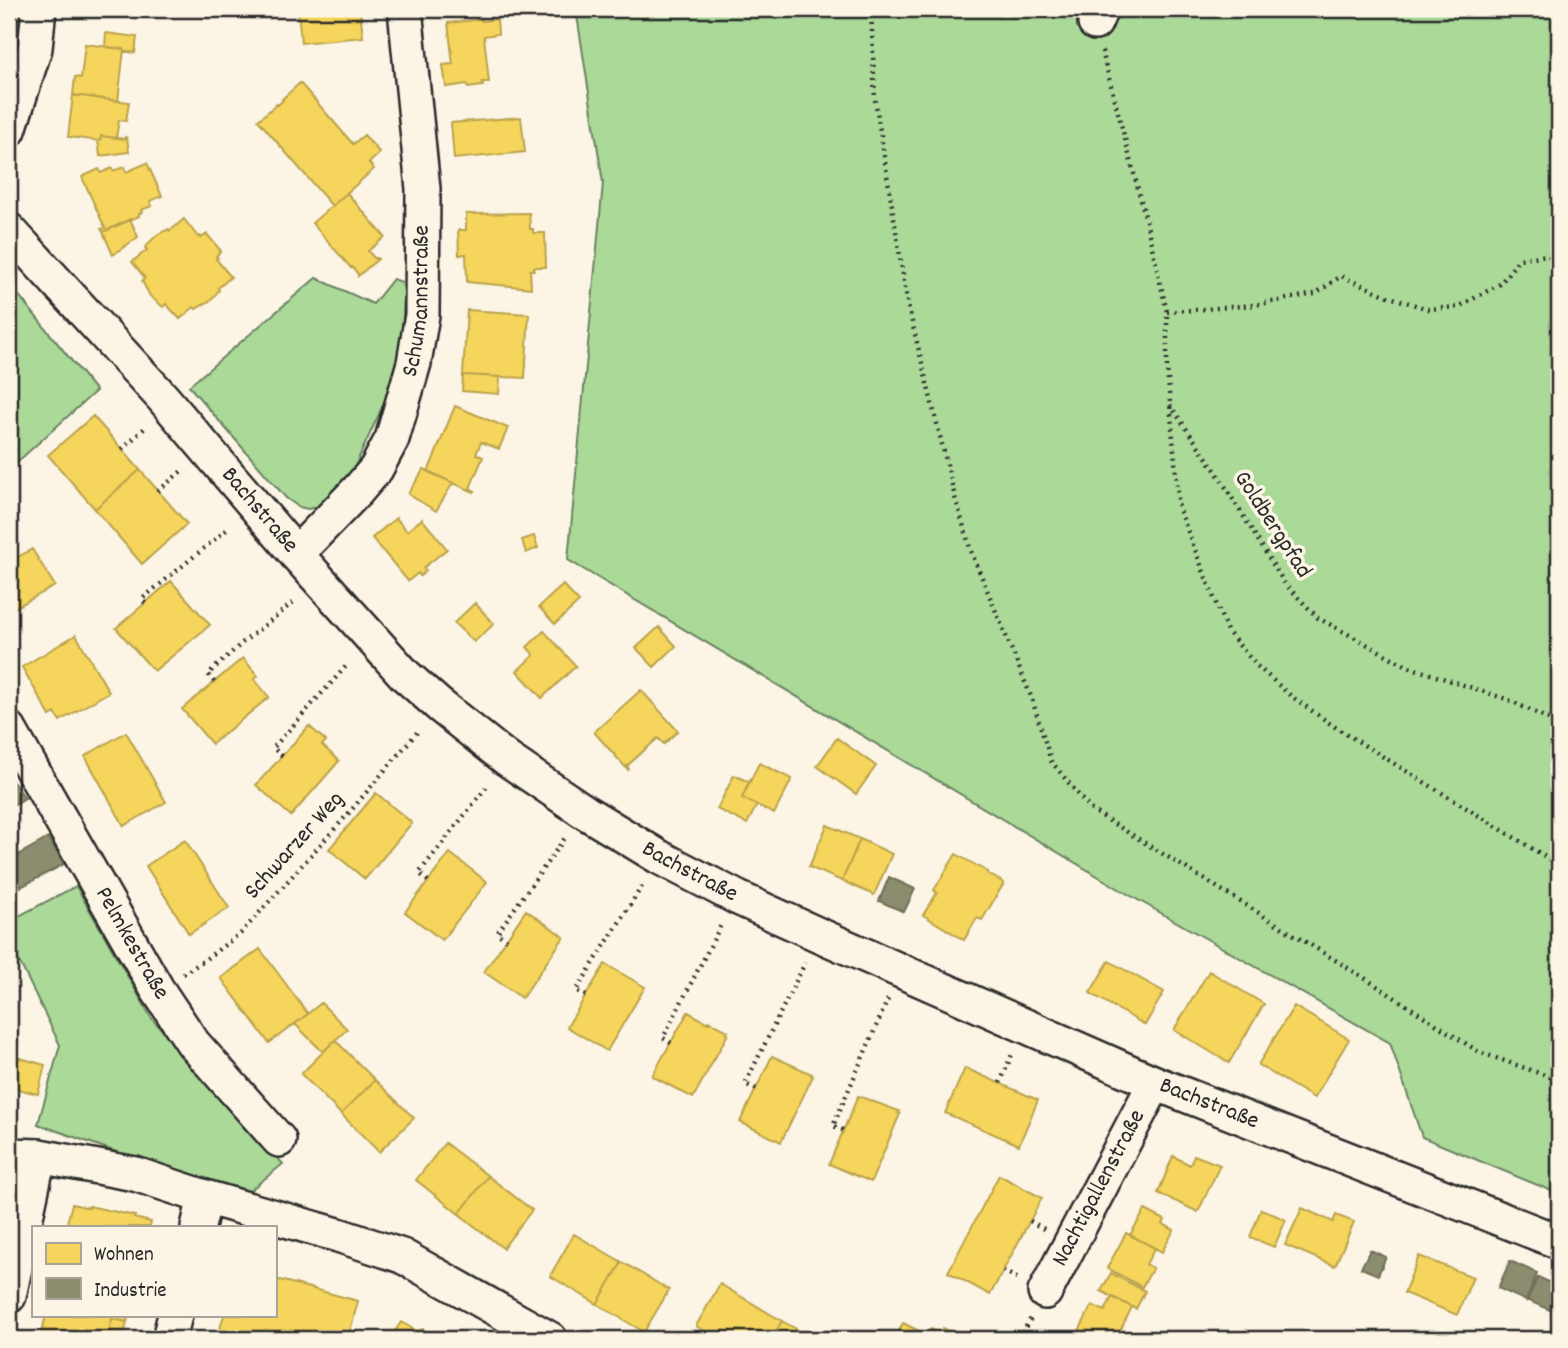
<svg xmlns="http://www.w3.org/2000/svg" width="1568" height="1348" font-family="Dekko,sans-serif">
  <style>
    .green { fill: #aad998; stroke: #6a8262; stroke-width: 2 }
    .homes { fill: #f6d55c; stroke: #b9a24d; stroke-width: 2 }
    .industry { fill: #8c8c6e; stroke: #6f6f5a; stroke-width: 2 }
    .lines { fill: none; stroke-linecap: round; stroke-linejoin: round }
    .minor-casing { stroke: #2b2b2b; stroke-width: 38 }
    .path { stroke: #2b2b2b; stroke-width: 4.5; stroke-dasharray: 2 5; stroke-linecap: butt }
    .minor { stroke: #fcf5e5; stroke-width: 33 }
    .labels { text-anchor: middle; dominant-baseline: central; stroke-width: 7; stroke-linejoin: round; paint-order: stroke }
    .street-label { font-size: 24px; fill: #2b2b2b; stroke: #fcf5e5 }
  </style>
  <rect width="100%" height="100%" fill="#fcf5e5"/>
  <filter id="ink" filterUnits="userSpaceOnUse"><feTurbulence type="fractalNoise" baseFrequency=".0143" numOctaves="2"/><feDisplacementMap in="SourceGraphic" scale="14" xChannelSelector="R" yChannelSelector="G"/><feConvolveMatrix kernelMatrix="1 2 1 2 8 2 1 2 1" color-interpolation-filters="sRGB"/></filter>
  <g filter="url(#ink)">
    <path class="green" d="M576,9H1559V1194L1422,1137L1390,1043L1131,896L568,560L603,183Z
      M316,278L373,304L393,279L402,282L404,292L402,336L393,384L349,479L322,506L308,509L299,507L286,498L189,386Z
      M9,287L17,293L96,391L14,465L9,464Z
      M76,886L152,1019L283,1164L242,1197L38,1124L60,1045L22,967L9,946V921Z"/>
    <path class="homes" d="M298,9H360L363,37L301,43Z
      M482,19V21L497,19L498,34L484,36L489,82H482L483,86L468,88L467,84L446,87L443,65L453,64L448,23Z
      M106,33L137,37L135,53L124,51V49L105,47Z
      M85,44L124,49L118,101L73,95L75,77L81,78Z
      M300,83L353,144L364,135L380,153L369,163L374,169L332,206L258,120L277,104L278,105L283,100L282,99Z
      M73,95L129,102L126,121L119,120L116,138L101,136L100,141L68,137Z
      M521,117L525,152L454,159L451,123Z
      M101,136L125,139V137L127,138L129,152L100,156L98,141H100Z
      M147,163L162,196L150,201L152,206L141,210L142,212L139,214V216L103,232L101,229L105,228L82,177L99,169L101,173L112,168L113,171L124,167L126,172Z
      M347,193L385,237L368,251L375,259L376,258L378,259L358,276V274L352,267L351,268L312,223Z
      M529,213L530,229H533V233H545L546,267H534V270H530L531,288L467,282L466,254L459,255L458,230H466V214Z
      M130,219L138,237L113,255L103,232Z
      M184,219L198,237L200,236L201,238L207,234L221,251L216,256L218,258L216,259L231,277L218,288L219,290L211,300L196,309L194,307L180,319L166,304L163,307L150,296L142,281L145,278L132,262L147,250L145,248L149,243L158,234L169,229L170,231Z
      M467,310L529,314L525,378L463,375Z
      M463,375L500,377L499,394L462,391Z
      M455,406L508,428L499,449L481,442L476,454L483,457L470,488L475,491L474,492L428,472Z
      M93,416L140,470L95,509L48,455Z
      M424,469L453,483L436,511L408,494Z
      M140,470L187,524L142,564L95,509Z
      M396,518L407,531L422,519L447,549L423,568L426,571L420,576L418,573L408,581L372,538Z
      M534,536L538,548L526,553L522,540Z
      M32,549L55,586L9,611V562Z
      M171,581L210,625L154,671L116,628Z
      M563,585L579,602L555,624L539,607Z
      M475,603L494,624L474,642L454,623Z
      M659,627L676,646L654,667L636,648Z
      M544,631L576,666L542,698L517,671L534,655L527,647Z
      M76,635L109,692L60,721L55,713L50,716L22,667Z
      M243,658L258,676L254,679L269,697L212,744L182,709Z
      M641,690L678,731L664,744L658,738L627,766L629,769L628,770L594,732Z
      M309,726L326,741L322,745L339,761L291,816L256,785Z
      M126,732L166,802L124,826L85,756Z
      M837,738L876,766L856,794L817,766Z
      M759,763L792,779L774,814L742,798Z
      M734,775L749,782L742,798L757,805L747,824L717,809Z
      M376,793L412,823L365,879L329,849Z
      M827,825L860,839L842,881L809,867Z
      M860,839L892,854L874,895L842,881Z
      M185,840L229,908L189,934L146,866Z
      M450,853L487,882L442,940L405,912Z
      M956,854L988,872L987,873L1004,883L982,920L977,918L964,940L923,915L937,893L934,890Z
      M526,910L564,937L522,998L484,972Z
      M260,949L308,1014L269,1043L221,978Z
      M1109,961L1164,992L1145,1025L1090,993Z
      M605,964L645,987L607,1051L567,1027Z
      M1209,971L1264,1004L1229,1063L1174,1030Z
      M321,1003L347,1029L323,1052L295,1024Z
      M1294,1006L1349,1039L1314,1098L1258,1065Z
      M688,1012L708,1023L709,1021L728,1031L726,1033L728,1034L693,1098L652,1076Z
      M335,1040L375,1080L341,1114L301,1074Z
      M9,1055L45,1065L38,1094L9,1087Z
      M772,1056L812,1074L811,1075L813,1076L781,1142L740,1122Z
      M965,1068L1038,1100L1019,1145L945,1113Z
      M375,1080L414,1118L379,1152L341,1114Z
      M858,1096L899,1111L898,1113L900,1114L871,1182L829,1164Z
      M445,1143L488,1176L459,1214L416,1180Z
      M1194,1155L1220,1165L1198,1212L1158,1193L1173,1156L1190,1165Z
      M999,1175L1042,1198L990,1295L948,1272Z
      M488,1176L532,1210L503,1248L459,1214Z
      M9,1189L14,1195L9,1218Z
      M72,1204L89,1208V1206L135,1216L134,1218L151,1222L150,1227H66Z
      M1302,1208L1333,1222L1336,1215L1354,1222L1335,1266L1285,1245Z
      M1261,1209L1286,1220L1274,1247L1250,1237Z
      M1145,1210L1165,1220L1163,1224L1174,1230L1162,1252L1130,1235Z
      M1126,1233L1155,1248L1146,1264L1153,1268L1142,1287L1107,1268Z
      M574,1234L622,1262L597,1304L550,1276Z
      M1419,1256L1473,1277L1457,1315L1404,1293Z
      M622,1262L669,1290L644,1332L597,1304Z
      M1111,1273L1145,1291L1136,1309L1101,1291Z
      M280,1280L358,1301L348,1339H318L287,1331L272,1339H217L224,1315H275V1284Z
      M720,1284L782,1321L771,1339H718L696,1326Z
      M1112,1297L1132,1307L1116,1339H1075L1092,1305L1105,1311Z
      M46,1315H129L127,1322L112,1319L109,1332L124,1335L123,1339H40Z
      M112,1319L127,1322L124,1335L109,1332Z
      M782,1321L814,1339H771Z
      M401,1322L417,1331L423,1329L432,1334L433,1339H381L385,1332L392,1336Z
      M903,1323L935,1339H895Z
      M943,1328L964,1339H935L927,1335L931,1329L940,1334Z"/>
    <path class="industry" d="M9,778H10L25,798L9,808Z
      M48,838L64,864L21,887L9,868V860Z
      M889,877L915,889L904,912L879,901Z
      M1370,1250L1386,1257L1378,1275L1361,1268Z
      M1510,1261L1537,1273L1526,1301L1498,1288Z
      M1538,1277L1559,1287V1314L1527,1300Z"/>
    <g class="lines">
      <defs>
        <g id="minor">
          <path d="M1095,23L1101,9"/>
          <path d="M9,130L35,48L39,9"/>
          <path id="s1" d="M9,230L163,398L296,554L405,675L439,705L507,759L585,812L659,857L738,898L817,934L1155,1083L1559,1242"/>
          <path id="s2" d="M296,554L358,490L376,469L392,439L414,363L422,315L423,189L405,9"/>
          <path id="s3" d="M9,729L157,989L193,1043L279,1140"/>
          <path d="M9,1155L39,1156L135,1174L205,1197L338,1235L402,1256L550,1339"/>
          <path d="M198,1227L205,1197"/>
          <path id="s4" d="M1045,1292L1155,1083"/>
          <path d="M9,1296L39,1156"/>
          <path d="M169,1339L175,1315"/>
        </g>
      </defs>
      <use href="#minor" class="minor-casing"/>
      <path class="path" d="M871,9L875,99L908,306L955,497L971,551L1032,699L1051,761L1090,809L1366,979L1479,1052L1559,1080
        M1102,51L1143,208L1167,312V368L1179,509L1227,631L1257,666L1291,696L1338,729L1559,865
        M1167,312L1254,305L1315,294L1341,276L1390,297L1428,309L1458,307L1500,284L1519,259L1547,255L1559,262
        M1170,405L1215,470L1285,584L1318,618L1409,667L1509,700L1559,724
        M122,449L147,426
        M158,491L184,469
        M145,603L142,599L230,527
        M214,682L208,674L242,643L294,602
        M282,756L273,748L348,664
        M428,881L419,873L489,784
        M507,940L497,933L567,835
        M183,974L203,961L241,933L348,814L419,730
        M586,996L576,991L644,883
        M671,1043L663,1038L722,923
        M1000,1083L1013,1052
        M756,1089L745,1084L805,963
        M843,1130L833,1126L888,999
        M1030,1221L1044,1229
        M1003,1271L1017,1278
        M1019,1339L1031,1318"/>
      <use href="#minor" class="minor"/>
    </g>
  </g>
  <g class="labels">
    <g class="street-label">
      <text stroke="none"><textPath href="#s2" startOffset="292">Schumannstraße</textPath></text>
      <text stroke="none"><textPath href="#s1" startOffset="376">Bachstraße</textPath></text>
      <text transform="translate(1272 525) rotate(57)">Goldbergpfad</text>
      <text transform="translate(295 846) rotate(-48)">Schwarzer Weg</text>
      <text stroke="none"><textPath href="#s1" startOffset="943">Bachstraße</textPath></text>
      <text stroke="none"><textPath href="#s3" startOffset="247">Pelmkestraße</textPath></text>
      <text stroke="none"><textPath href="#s1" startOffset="1512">Bachstraße</textPath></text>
      <text stroke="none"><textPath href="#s4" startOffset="117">Nachtigallenstraße</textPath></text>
    </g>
  </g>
  <rect width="1568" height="1348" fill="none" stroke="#fcf5e5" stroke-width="35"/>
  <rect x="18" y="18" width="1533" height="1313" fill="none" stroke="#2b2b2b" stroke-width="2.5" filter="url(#ink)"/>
  <rect x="32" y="1226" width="245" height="91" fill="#fcf5e5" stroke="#a8a49b" stroke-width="2"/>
  <rect x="46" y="1243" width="35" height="21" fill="#f6d55c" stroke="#a8a49b" stroke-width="2"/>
  <text x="94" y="1260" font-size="21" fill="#2b2b2b">Wohnen</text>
  <rect x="46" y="1278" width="35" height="21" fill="#8c8c6e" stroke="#a8a49b" stroke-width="2"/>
  <text x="94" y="1296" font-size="21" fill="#2b2b2b">Industrie</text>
</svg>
